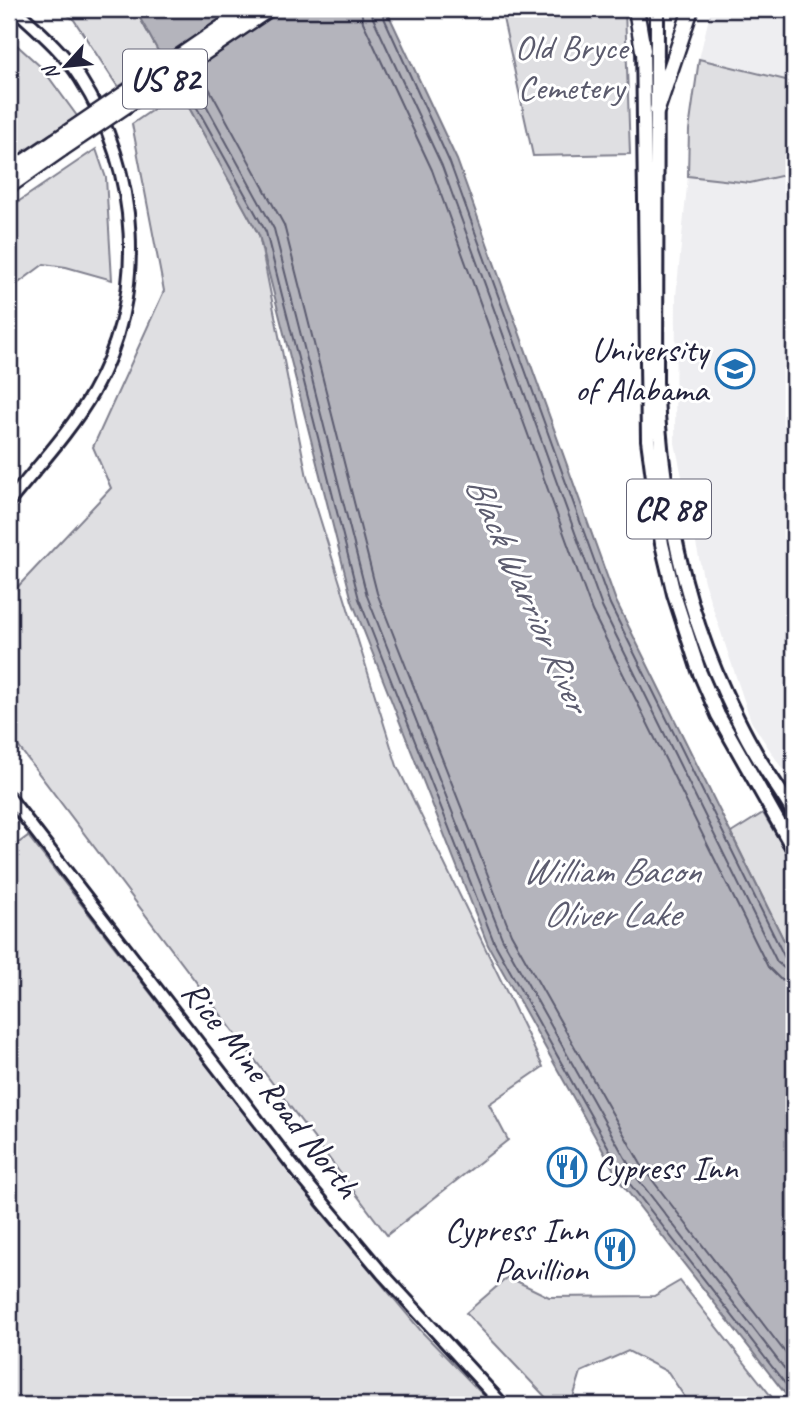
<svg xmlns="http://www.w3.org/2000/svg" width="803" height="1414" font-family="Caveat,sans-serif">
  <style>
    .built { fill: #eeeef1 }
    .green { fill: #dfdfe2; stroke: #80808e; stroke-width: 2 }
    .water { fill: #b4b4bc; stroke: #7a7a88; stroke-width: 2 }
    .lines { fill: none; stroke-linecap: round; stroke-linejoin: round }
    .shore { stroke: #5c5c6f; stroke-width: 2 }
    .secondary-casing { stroke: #22223b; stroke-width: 16 }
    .primary-casing { stroke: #22223b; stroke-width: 18 }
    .highway-casing { stroke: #22223b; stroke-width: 19 }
    .secondary { stroke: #fff; stroke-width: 10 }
    .primary { stroke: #fff; stroke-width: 12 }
    .highway { stroke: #fff; stroke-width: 14 }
    .highway-bridge-casing { stroke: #22223b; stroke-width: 19; stroke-linecap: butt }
    .highway-bridge { stroke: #fff; stroke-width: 14 }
    .labels { text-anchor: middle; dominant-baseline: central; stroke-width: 6; stroke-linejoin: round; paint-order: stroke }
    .shield { fill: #fff; stroke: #646476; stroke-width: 2 }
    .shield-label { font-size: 33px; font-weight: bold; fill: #22223b }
    .park-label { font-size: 35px; fill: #5b5b6d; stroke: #fff }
    .poi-label { font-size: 35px; fill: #22223b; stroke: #fff; text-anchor: end }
    .street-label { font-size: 35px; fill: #22223b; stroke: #fff }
    .water-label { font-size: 37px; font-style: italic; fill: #5c5c6f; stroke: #fff }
  </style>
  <rect width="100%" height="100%" fill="#fff"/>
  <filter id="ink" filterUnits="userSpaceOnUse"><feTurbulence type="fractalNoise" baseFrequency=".0143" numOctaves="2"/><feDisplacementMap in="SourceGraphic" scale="14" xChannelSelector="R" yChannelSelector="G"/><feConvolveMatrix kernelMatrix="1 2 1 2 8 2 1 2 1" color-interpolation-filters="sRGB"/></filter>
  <g filter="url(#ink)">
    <path class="built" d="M711,9H794V787L751,721L704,582L675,443L676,296L688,176L689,130L699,59Z"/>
    <path class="green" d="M61,9H135L162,58L118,87L74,20Z
      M501,9H625L630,154L533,156Z
      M9,38L42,68L77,116L9,161Z
      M699,59L794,82V173L750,183L688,176L689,130Z
      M180,91L259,235L307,477L397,766L543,1067L489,1104L508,1140L387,1235L9,734V596L111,488L93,447L164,291L132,124Z
      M96,149L106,178L112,280L66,267L44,264L9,290V208Z
      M763,813L794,865V961L731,833Z
      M28,836L317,1207L422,1332L493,1405H9V850Z
      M508,1277L549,1297L654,1296L680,1281L778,1405H690L668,1372L628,1351L581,1372L573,1398L568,1405H553L466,1313Z"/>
    <path class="water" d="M135,9H386L457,160L616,601L794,961V1405L621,1183L488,945L352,601L259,235Z"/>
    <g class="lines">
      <path class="shore" d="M361,9L363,22L432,170L592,611L768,967L780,979L794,982
        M371,9L373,18L442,166L602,607L777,962L785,969L794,971
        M380,9L450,163L610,604L785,958L789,962H794
        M198,68L284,225L377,593L511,934L643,1168L794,1364
        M189,74L274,229L367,596L502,938L634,1174L794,1381
        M181,79L266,232L359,599L494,942L626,1179L794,1395"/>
      <defs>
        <path id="secondary" d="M9,502C37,467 70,432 93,392C148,296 140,171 80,78C63,51 39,31 15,9
          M9,797L300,1175L382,1273L503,1405"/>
        <path id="primary" d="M657,9L656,382C661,488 680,596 725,693C734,712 743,732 754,750C766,772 782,792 794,814
          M643,41L648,440L662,544L674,594L699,671L718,715L794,850"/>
        <path id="highway" d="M636,9L643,50
          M657,110L691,9
          M9,172L55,141
          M9,186L62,149"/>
      </defs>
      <use href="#secondary" class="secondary-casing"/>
      <use href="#primary" class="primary-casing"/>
      <use href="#highway" class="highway-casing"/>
      <use href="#secondary" class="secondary"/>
      <use href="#primary" class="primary"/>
      <use href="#highway" class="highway"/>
      <defs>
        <path id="highway-bridge" d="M55,141L249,9
          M62,149L269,9"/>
      </defs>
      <use href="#highway-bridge" class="highway-bridge-casing"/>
      <use href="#highway-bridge" class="highway-bridge"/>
    </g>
  </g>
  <defs>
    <symbol id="university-ring" viewBox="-11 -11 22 22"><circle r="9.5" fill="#fff" stroke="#1f6fb2" stroke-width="1.5"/><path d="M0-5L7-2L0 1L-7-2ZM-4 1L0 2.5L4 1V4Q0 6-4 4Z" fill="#1f6fb2"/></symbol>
    <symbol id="restaurant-ring" viewBox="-11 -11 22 22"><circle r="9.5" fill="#fff" stroke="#1f6fb2" stroke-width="1.5"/><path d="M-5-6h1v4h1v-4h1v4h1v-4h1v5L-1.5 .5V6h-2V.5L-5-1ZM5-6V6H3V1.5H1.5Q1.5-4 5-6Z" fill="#1f6fb2"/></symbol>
  </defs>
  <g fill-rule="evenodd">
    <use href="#university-ring" x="713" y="347" width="44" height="44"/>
    <use href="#restaurant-ring" x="545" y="1145" width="44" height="44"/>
    <use href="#restaurant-ring" x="593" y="1227" width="44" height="44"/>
  </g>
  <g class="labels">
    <g class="shield">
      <rect x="123" y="49.5" width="84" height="59" rx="5"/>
      <rect x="627" y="479.5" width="84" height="59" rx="5"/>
    </g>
    <g class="shield-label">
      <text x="165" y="79">US 82</text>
      <text x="669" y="509">CR 88</text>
    </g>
    <g class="park-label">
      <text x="571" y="47">Old Bryce<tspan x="571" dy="40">Cemetery</tspan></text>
    </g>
    <g class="poi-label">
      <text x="708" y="349">University<tspan x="708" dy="40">of Alabama</tspan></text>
      <text x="594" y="1167" text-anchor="start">Cypress Inn</text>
      <text x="588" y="1229">Cypress Inn<tspan x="588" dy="40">Pavillion</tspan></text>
    </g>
    <g class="street-label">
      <text transform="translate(271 1089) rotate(52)">Rice Mine Road North</text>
    </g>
    <g class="water-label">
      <text transform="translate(528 593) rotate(66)">Black Warrior River</text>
      <text x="611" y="870">William Bacon<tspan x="611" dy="43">Oliver Lake</tspan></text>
    </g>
  </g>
  <rect width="803" height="1414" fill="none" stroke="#fff" stroke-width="35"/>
  <rect x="18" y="18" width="768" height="1379" fill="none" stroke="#22223b" stroke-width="2.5" filter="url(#ink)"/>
  <g transform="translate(66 66) rotate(243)" stroke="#ffffff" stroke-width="5" paint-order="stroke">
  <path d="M0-5L12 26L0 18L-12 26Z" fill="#22223b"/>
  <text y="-10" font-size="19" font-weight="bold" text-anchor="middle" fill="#22223b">N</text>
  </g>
</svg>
